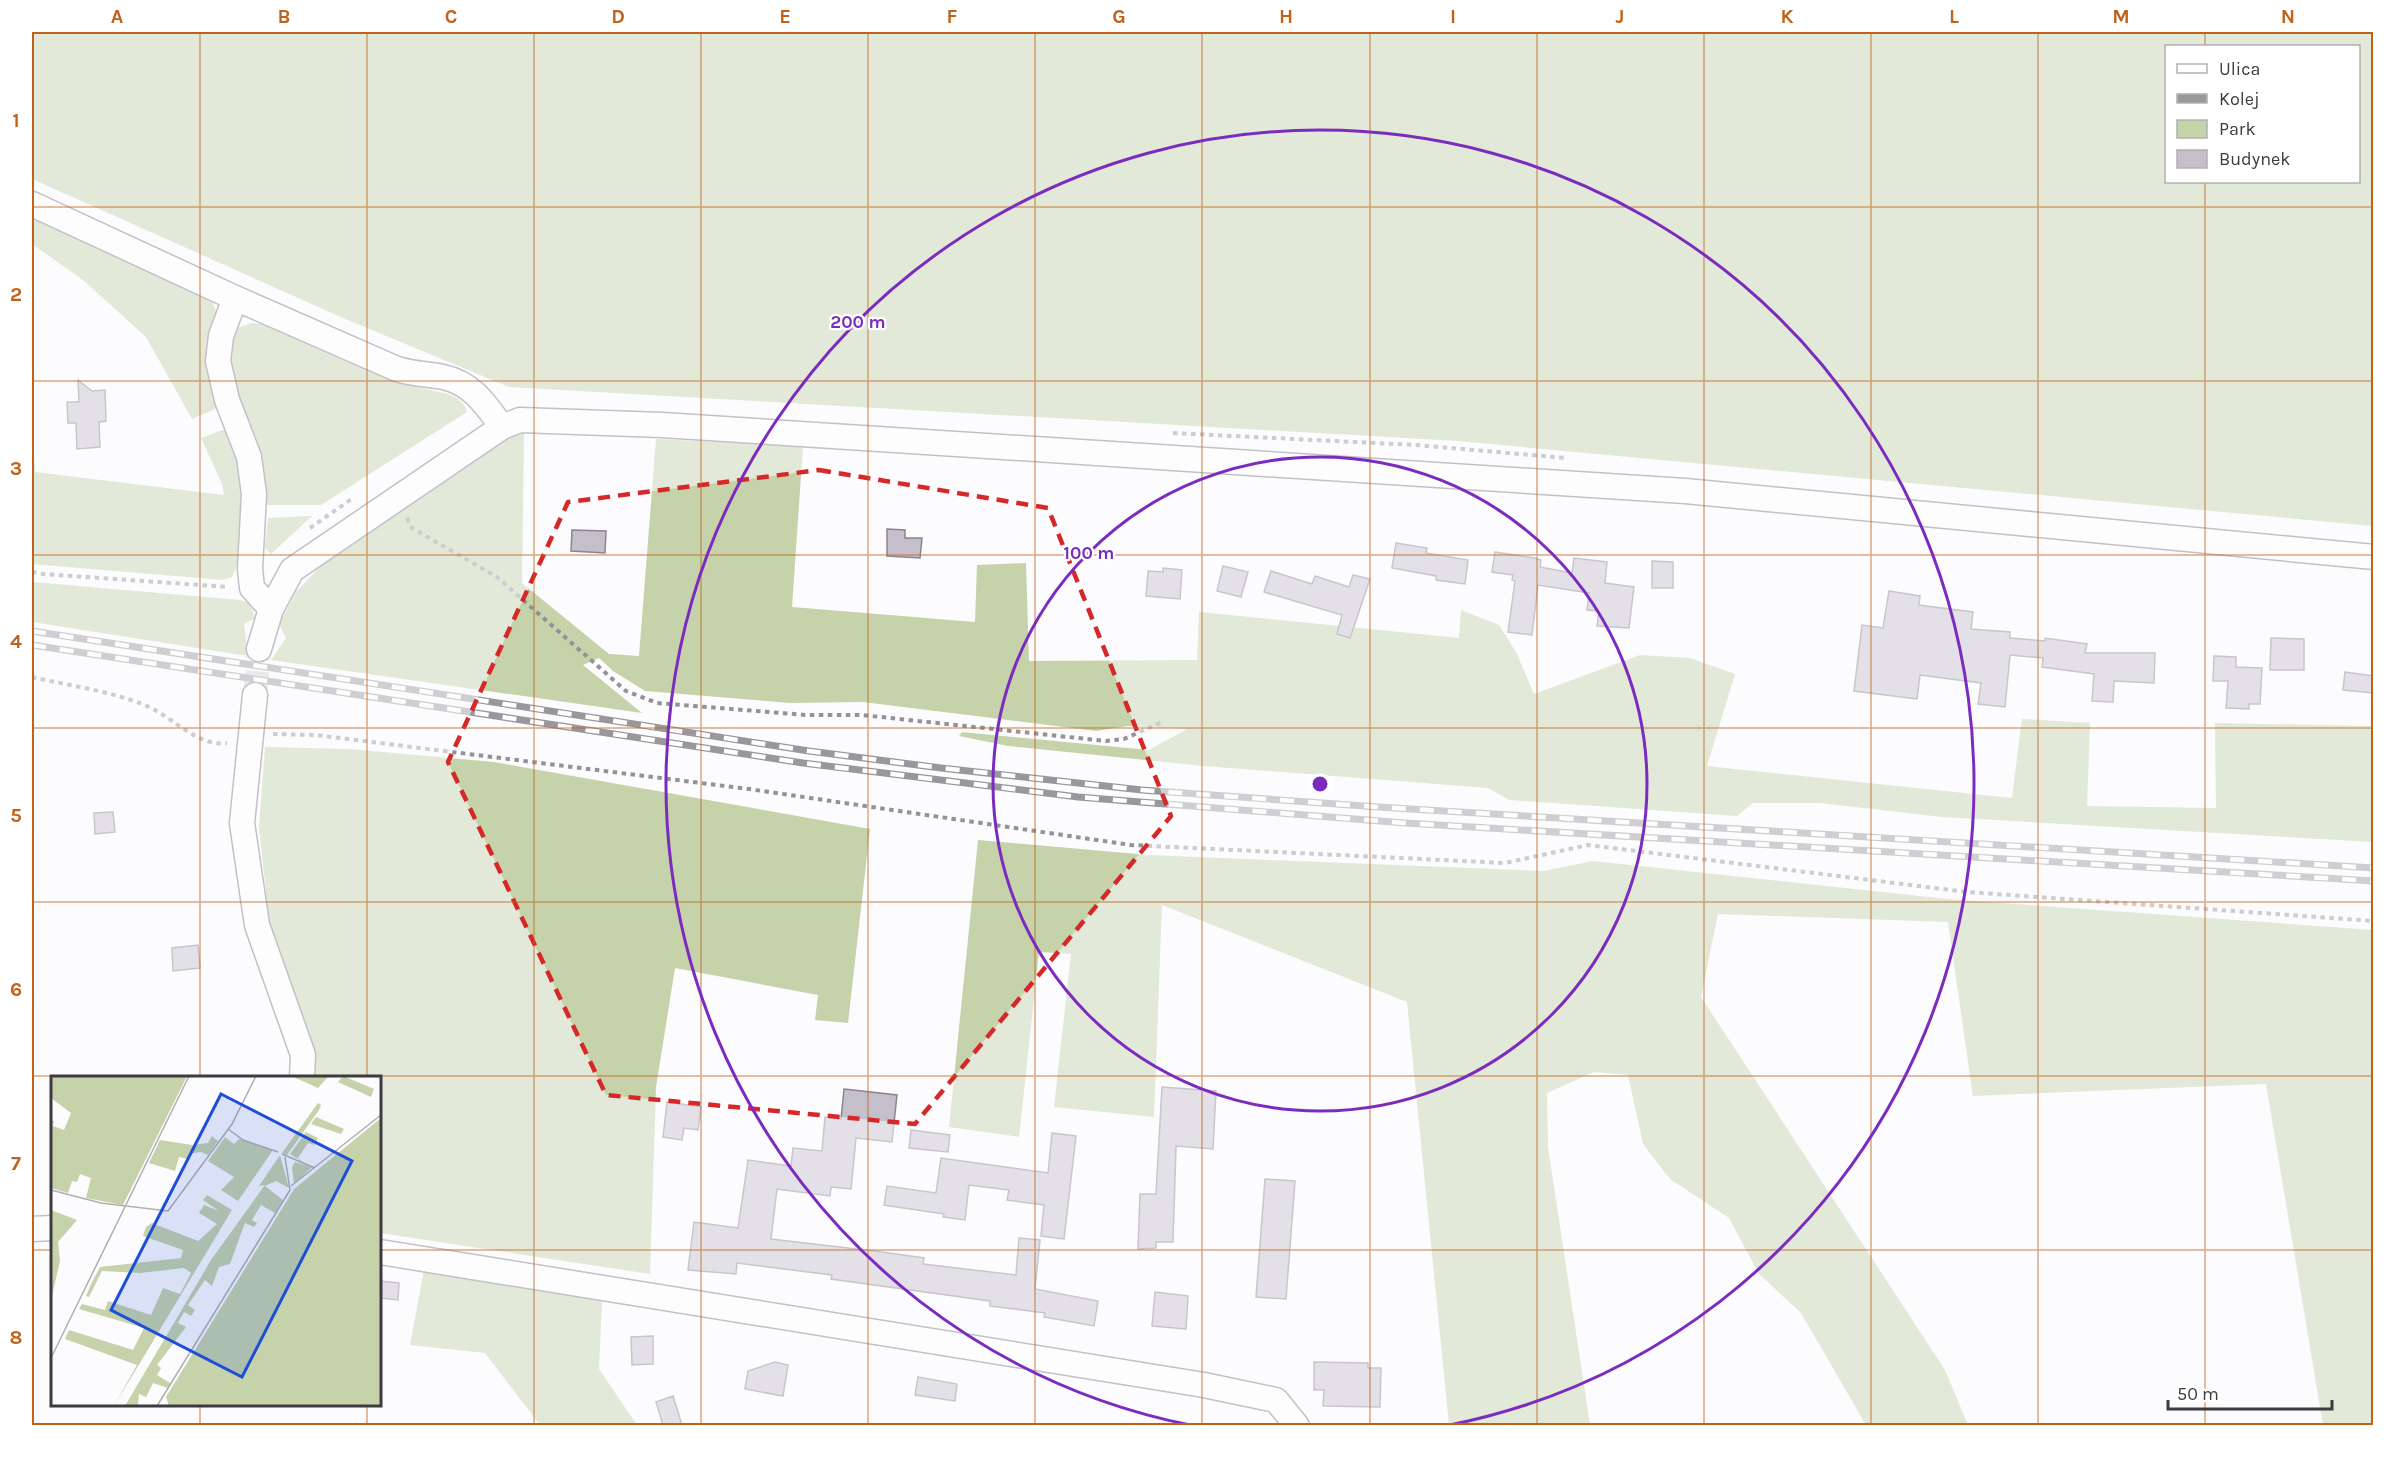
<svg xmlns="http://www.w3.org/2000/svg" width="2405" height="1457" font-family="Karla,sans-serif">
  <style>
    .green { fill: #c6d2aa; fill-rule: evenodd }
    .building { fill: #c5bfcc; stroke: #8b8591; stroke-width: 1.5 }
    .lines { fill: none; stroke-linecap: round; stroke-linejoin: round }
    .street-tunnel { stroke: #d6d4d7; stroke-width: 24; stroke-dasharray: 24 12; stroke-linecap: butt }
    .street-casing { stroke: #7e7985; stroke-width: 27 }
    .path { stroke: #949296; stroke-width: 4; stroke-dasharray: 4.5 4.5; stroke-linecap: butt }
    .street { stroke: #fff; stroke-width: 24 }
    .rail-casing { stroke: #99979b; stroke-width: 7 }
    .rail { stroke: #fff; stroke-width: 4.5; stroke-dasharray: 14; stroke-linecap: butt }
    .marked { fill: none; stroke: #d62828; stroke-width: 4.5; stroke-dasharray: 12 8; stroke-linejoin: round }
    .grid { fill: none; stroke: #c06219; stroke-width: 1.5; stroke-opacity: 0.55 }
    .ring { fill: none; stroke: #7b2cbf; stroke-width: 3 }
    .inset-road { fill: none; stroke: #b0aeb1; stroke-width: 1.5 }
    .view { fill: #1d4ed8; fill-opacity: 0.15; stroke: #1d4ed8; stroke-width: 3 }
    .inset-edge { fill: none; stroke: #3d3a40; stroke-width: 3 }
    .centre { fill: #7b2cbf; stroke: #fff; stroke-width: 3 }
    .ring-label { font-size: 18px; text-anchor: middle; font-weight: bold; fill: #7b2cbf; stroke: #fff; stroke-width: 4.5; stroke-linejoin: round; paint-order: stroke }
    .neatline { fill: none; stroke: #c06219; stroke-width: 2 }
    .grid-label { font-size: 20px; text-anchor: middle; font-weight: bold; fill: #c06219 }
  </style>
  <rect width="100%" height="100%" fill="#fcfbfd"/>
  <path class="green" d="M32,32H2373V526L1458,441L509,387L343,318L32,179ZM2166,46H2358V182H2166Z
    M36,219L211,299L216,311L210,335L218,403L215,409L192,419L146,337L83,280L32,244V227Z
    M251,323L265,324C318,348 373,377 430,390C446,394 461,394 467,412L321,505H265C264,486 264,467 259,449C246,400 218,382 237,328Z
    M32,425L35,472L224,495L222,484L201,438L228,428L239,463L244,492L241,556L232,577L223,580L32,564Z
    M524,433L522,583L609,654L639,656L656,439L803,446L792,607L975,622L977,565L1026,563L1029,661L1197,660L1199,612L1459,638L1461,610L1499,625L1516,652L1534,694L1640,655L1690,658L1735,674L1707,766L2012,798L2022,719L2090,723L2087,806L2216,808L2215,723L2373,726V842L1942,817L1820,803H1753L1737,816L1509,800L1488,788L1204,766L1008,746L959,736L962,732L1149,750L1187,729L1128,726L1096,731L863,702L790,703L645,691L613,671L599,658L583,665L642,713L271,660L286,638L279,624L296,592L332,554L508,439Z
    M312,516L271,554L265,548L268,518Z
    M32,582L240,600L249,603L256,618L244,624L248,656L32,622Z
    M265,747L349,749L494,762L870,829L848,1023L815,1020L818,995L675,968L656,1087L650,1274L380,1233L381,1114L380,1113V1078L312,1077L270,927L259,827Z
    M978,840L1148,855L1544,871L1593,861L1947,899L2373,930V1425H2323L2266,1084L1973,1096L1948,922L1718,914L1701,997L1945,1370L1968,1425H1866L1801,1313L1759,1274L1729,1218L1670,1179L1643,1144L1628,1075L1594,1072L1547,1093L1548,1147L1590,1425H1449L1407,1002L1162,905L1154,1117L1054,1107L1071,954L1039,952L1019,1137L949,1127Z
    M424,1270L602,1300L599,1369L637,1425H540L485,1353L410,1345Z"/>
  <path class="building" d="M78,380L92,391L105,390L106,421L99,422L100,447L77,449L76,423H68L67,402H79Z
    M887,529L905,530V538H922L920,558L887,556Z
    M572,530L606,531L605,553L571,551Z
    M1396,543L1427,548L1426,553L1468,560L1465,584L1436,580V576L1392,568Z
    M1495,552L1534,558L1541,560L1540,567L1572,573L1574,558L1607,562L1605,583L1634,587L1629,628L1597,626L1599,611L1587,610L1589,593L1538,585L1532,635L1508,632L1515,581L1512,580L1513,575L1492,572Z
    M1652,561L1673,562V588H1652Z
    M1223,566L1248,572L1241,597L1217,591Z
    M1163,568L1182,570L1180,599L1146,596L1148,571L1163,572Z
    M1271,571L1312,584L1315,576L1349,587L1353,575L1370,579L1350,638L1337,634L1342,615L1264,592Z
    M1889,591L1920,596L1919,605L1973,612L1971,629L2010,632V638L2045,641V638L2087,644L2085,653H2155L2154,683L2114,681L2113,702L2092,701L2094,674L2042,667L2043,658L2010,655L2005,707L1978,704L1981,683L1920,675L1917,699L1854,691L1862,625L1883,628Z
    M2271,638L2304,639V670H2270Z
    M2214,656L2236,657V667L2262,668L2260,704H2249V709L2226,708L2228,681H2213Z
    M2345,672L2373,676V693L2343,690Z
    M113,812L115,832L95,834L94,813Z
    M198,945L200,968L173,971L172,948Z
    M1162,1087L1216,1091L1213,1149L1176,1146L1173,1242H1156V1248L1138,1249L1140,1194H1156Z
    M844,1089L897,1095L892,1142L856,1138L851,1189L831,1187L830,1196L777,1189L771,1239L882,1252L924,1258L923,1264L1016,1275L1019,1238L1040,1240L1035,1289L1098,1301L1094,1326L1044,1317L1045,1313L990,1306V1301L831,1279L832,1275L737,1263L736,1274L688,1270L694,1222L738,1228L748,1160L791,1166L793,1148L822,1151L825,1117L841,1119Z
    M667,1102L701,1107L698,1130L684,1128L682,1140L663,1137Z
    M911,1130L950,1135L948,1152L909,1148Z
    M1052,1133L1076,1136L1064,1239L1041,1236L1044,1205L1007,1200L1009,1190L969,1185L965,1220L943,1217L944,1214L884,1205L887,1186L936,1193L941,1158L1048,1173Z
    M1265,1179L1295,1181L1286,1299L1256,1297Z
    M380,1281L399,1283L398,1300L380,1298Z
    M1155,1292L1188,1296L1186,1329L1152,1326Z
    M653,1336V1364L632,1365L631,1337Z
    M775,1362L788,1365L783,1396L745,1389L748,1371Z
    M1314,1362L1368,1363V1368H1381L1380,1407L1323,1406L1324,1390H1314Z
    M918,1377L957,1384L955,1401L915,1395Z
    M673,1396L682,1425H663L656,1402Z"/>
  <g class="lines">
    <path class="street-tunnel" d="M255,695L259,649"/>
    <defs>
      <path id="street" d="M32,204L235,298L397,369C413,374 427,374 443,377C472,383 486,405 502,427
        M235,298L221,336L218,361L227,400L249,457L254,494L250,569L252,588L271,609L259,649
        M271,609L292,570L502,427L520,420L662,425L1685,491L2374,557
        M255,695L242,823L257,925L303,1055L302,1078
        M32,1229L52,1228
        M380,1252L1204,1385L1276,1400L1297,1426"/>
    </defs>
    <use href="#street" class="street-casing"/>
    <path class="path" d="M1173,433L1416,445L1566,458
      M407,518L412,528L497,577L626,691L657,703L806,715H862L1106,741L1124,739L1164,721
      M310,528L353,498
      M32,572L43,574L229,587
      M32,677C70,686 113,691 149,707C175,719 198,747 227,743
      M273,734L316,735L749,789L1131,845L1505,863L1588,845L1967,892L2374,921"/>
    <use href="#street" class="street"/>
    <defs>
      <path id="rail" d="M32,631L809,751L941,768L1142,790L1378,807L2374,868
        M32,645L803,763L1078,797L1405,823L2374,881"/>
    </defs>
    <use href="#rail" class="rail-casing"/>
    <use href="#rail" class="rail"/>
  </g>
  <path d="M0 0H2405V1457H0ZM819,470L1048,508L1171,816L915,1124L606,1095L448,762L568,502Z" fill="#fcfbfd" fill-opacity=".55" fill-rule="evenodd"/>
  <path class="marked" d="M819,470L1048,508L1171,816L915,1124L606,1095L448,762L568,502Z"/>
  <path class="grid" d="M200,32V1078M367,32V1078M534,32V1426M701,32V1426M868,32V1426M1035,32V1426M1202,32V1426M1370,32V1426M1537,32V1426M1704,32V1426M1871,32V1426M2038,32V1426M2205,32V46M2205,182V1426M32,207H2374M32,381H2374M32,555H2374M32,728H2374M32,902H2374M32,1076H2374M32,1250H52M380,1250H2374M200,1404V1426M367,1404V1426"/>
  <g class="ring">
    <circle cx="1320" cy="784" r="327"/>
    <path d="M1190 1425A654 654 0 1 1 1450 1425"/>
  </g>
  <g transform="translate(51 1076)">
    <rect width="330" height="330" fill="#fcfbfd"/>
    <path d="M0,0H136L72,129L35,122L40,102L29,98L26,106L21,105L17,117L0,112V45H3L2,50L13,54L20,37L0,22ZM240,0H275L277,1L267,12ZM292,0L323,13L320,21L287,6ZM267,27L270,29L268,34L236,79L231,77ZM265,41L293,53L290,58L260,48ZM330,42V330H118L115,321L243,113ZM260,49L255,56L267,62L264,69L257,67L247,82L252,86L239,78ZM161,60L167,65L157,79L150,76L138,78L136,83L128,81L124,95L98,87L109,64L141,69L157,67ZM174,61L183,68L188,63L222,74L187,125L170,114L183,101L157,85ZM229,79L238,112L225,105L214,110L232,124L224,137L210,129L201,144L206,147L203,151L194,147L179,188L168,191L161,210L154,204L137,229L144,234L140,240L133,236L127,247L135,251L106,289L110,292L106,299L119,307L117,312L102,307L95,321L88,318L87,330H74L160,184L214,109L208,110ZM244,86L261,91L243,108L241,91ZM156,119L181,134L63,330L86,289L14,263L18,254L82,274L93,252L28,233L31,228L54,234L57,225L100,239L112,212L129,218L140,197L133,192L89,197L51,195L38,221L35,220L41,206L49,191L130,182L132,174L92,160L95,151L101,147L147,165L166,148L148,137L153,129L168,135L152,124ZM0,134L26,144L7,166L9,185L0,224Z" fill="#c6d2aa"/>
    <path class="inset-road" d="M177,53L192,64L227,76M231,78L264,92M240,110L330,39M0,114L50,127L117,135L181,48L205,0M0,282L138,0M106,330L239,114L234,81"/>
    <path class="view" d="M170,18L301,85L191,301L60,234Z"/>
    <rect width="330" height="330" class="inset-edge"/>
  </g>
  <circle cx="1320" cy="784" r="9" class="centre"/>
  <g class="ring-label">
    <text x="858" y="328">200 m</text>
    <text x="1089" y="559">100 m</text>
  </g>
  <rect width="2405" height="1457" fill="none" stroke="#ffffff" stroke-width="66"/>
  <rect x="2165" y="45" width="195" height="138" fill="#ffffff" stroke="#b1b0b3" stroke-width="1.5"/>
  <rect x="2177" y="64" width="30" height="9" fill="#ffffff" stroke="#b1b0b3" stroke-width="1.5"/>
  <text x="2219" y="75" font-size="18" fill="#3d3a40">Ulica</text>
  <rect x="2177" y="94" width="30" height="9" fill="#99979b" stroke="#b1b0b3" stroke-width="1.5"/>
  <text x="2219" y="105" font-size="18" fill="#3d3a40">Kolej</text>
  <rect x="2177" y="120" width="30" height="18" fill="#c6d2aa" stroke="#b1b0b3" stroke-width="1.5"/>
  <text x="2219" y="135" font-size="18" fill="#3d3a40">Park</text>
  <rect x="2177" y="150" width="30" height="18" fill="#c5bfcc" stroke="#b1b0b3" stroke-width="1.5"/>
  <text x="2219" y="165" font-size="18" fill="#3d3a40">Budynek</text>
  <path d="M2168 1400v9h164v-9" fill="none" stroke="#3d3a40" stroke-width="3"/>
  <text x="2177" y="1400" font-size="18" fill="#3d3a40" stroke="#ffffff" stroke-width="4.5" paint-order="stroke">50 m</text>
  <rect x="33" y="33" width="2339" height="1391" class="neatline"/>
  <g class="grid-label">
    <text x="117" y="23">A</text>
    <text x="284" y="23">B</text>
    <text x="451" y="23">C</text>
    <text x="618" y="23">D</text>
    <text x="785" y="23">E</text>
    <text x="952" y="23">F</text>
    <text x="1119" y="23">G</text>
    <text x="1286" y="23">H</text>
    <text x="1453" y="23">I</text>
    <text x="1620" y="23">J</text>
    <text x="1787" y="23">K</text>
    <text x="1954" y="23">L</text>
    <text x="2121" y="23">M</text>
    <text x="2288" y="23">N</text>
    <text x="16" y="127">1</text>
    <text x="16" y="301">2</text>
    <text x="16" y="475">3</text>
    <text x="16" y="648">4</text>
    <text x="16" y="822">5</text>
    <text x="16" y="996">6</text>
    <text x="16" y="1170">7</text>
    <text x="16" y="1344">8</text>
  </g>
</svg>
